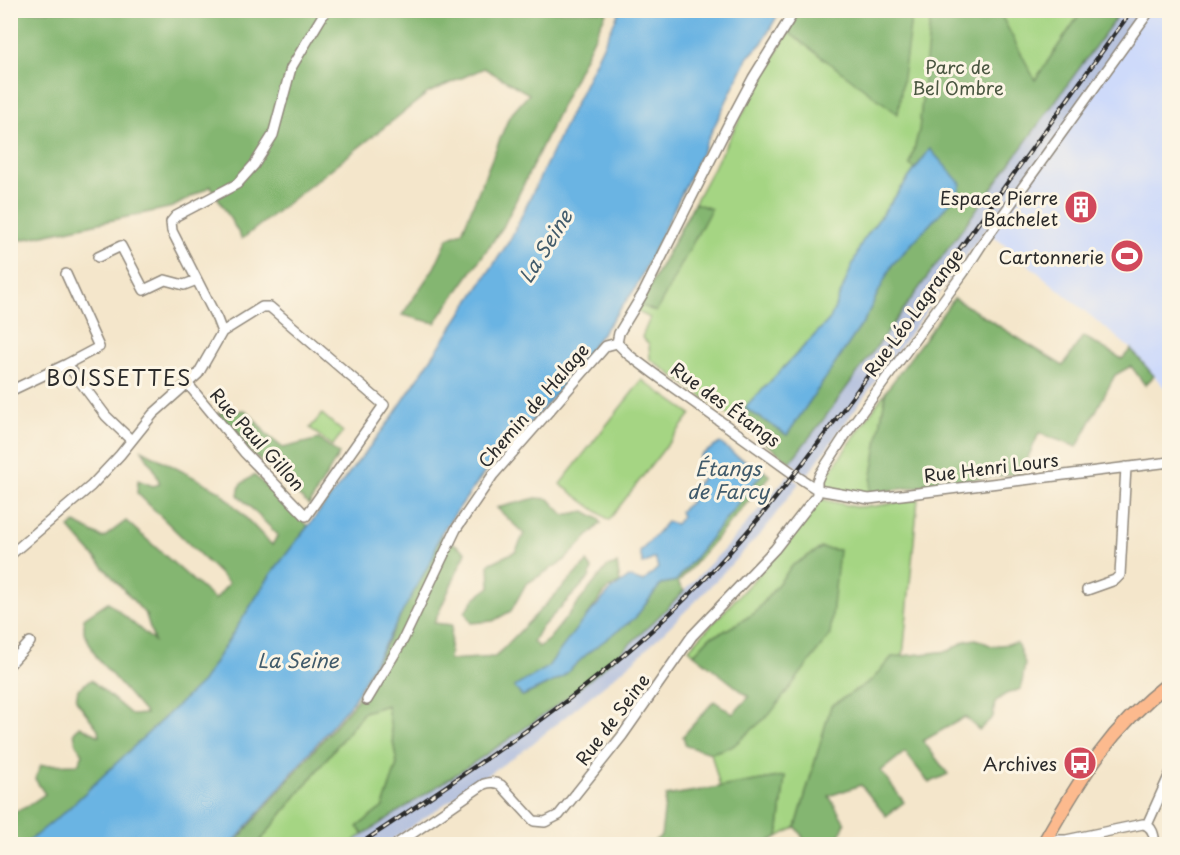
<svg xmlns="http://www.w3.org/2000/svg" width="1180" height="855" font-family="'Playpen Sans',sans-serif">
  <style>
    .built { fill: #cedafa }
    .industrial { fill: #b9c4de }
    .green { fill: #a5d583; stroke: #688057; stroke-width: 1.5 }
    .forest { fill: #84b671; stroke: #58704e; stroke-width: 1.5 }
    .water { fill: #6bb4e3; stroke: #4b7087; stroke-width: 1.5 }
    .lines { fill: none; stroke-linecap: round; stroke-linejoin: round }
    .minor-casing { stroke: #90887b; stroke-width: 12 }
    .major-casing { stroke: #90887b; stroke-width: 15 }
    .minor { stroke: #fff; stroke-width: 9 }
    .major { stroke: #fcba8e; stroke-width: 12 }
    .rail-casing { stroke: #2b2b2b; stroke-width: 4.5 }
    .rail { stroke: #fcf5e5; stroke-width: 2; stroke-dasharray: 7; stroke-linecap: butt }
    .labels { text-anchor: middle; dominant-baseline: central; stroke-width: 6; stroke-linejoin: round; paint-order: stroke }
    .park-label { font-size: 18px; fill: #4a5641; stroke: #fcf5e5 }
    .poi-label { font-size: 18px; fill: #2b2b2b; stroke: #fcf5e5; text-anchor: end }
    .street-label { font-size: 18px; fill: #2b2b2b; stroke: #fcf5e5 }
    .water-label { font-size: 20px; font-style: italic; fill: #415b6b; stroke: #fcf5e5 }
    .quarter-label { font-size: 21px; letter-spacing: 1.5px; fill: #2b2b2b; stroke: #fcf5e5 }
  </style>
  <rect width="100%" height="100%" fill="#fcf5e5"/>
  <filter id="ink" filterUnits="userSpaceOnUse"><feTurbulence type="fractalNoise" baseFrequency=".0167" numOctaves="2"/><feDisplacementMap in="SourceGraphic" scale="12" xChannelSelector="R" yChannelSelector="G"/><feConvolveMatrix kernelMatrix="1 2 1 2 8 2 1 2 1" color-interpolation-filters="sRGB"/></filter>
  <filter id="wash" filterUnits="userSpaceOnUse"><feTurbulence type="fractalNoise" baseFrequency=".008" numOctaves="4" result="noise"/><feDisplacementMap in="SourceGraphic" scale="24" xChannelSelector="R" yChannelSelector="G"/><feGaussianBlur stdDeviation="1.35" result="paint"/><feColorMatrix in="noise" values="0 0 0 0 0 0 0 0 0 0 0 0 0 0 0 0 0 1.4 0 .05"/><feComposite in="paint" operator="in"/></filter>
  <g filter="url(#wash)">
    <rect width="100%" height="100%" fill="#f4e6cb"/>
    <path class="built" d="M1144,11H1169V393L1131,349L985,229Z"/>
    <path class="industrial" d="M1121,11H1144L806,477L790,462L823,420Z
      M788,475L799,483L763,531L700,597L636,659L527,748L386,844H349L528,725L574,692L656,620L730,543Z"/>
    <path class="green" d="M800,11H1082L979,163L910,165L915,169L862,242L830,319L734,419L650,359L649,344L642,337L650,318L636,311L757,87Z
      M642,380L691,414L609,520L560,484Z
      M886,391L869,493L864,495L831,488L825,484L827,476Z
      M322,414L343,432L332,446L310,428Z
      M821,499L855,507L876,506L918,499L903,656L892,657L872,680L831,706L796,827L778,837L785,776L720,787L711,753L733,746L821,548L793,565L755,613L723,632L710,637L694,654L689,649L786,545Z
      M387,705L397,764L383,807L358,826L364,834L349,844H258L364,712Z"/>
    <path class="forest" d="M10,11H607L503,227L435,323L402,315L434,268L448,238L462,232L509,117L529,94L484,68L428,93L242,239L211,186L173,207L11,242Z
      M800,11H912L898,114L788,32Z
      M931,11H999L1035,80L1082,11H1121L823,420L790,462L734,419L745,408L787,435L864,321L892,265L957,195L930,149L915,169L910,165L919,130Z
      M695,203L711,209L656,312L640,305Z
      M954,298L1063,366L1083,336L1122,359L1131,349L1154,376L1145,385L1131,366L1115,375L1077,447L1039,433L1021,473L869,493L886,391Z
      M245,410L251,415L267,435L283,448L319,439L339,454L309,505L244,446L218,413Z
      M142,450L220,491L272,545L278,535L238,495L240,485L254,475L308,526L271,574L202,682L67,810L25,844H11V813L26,807L45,794L35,779L41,765L78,764L83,754L76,744L74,732L80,726L99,736L98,729L76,700L78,689L91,680L132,715L146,714L97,658L84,632V618L108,602L154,641L146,615L69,528L75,523L103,538L126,521L215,600L229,583L137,493L138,480L153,486L160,484L154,469Z
      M764,471L770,476L678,583L684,591C649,627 612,662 573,693C506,744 434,788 364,834L357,827L383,807L397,764L387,705L364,712L258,844H234L357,700L442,535L466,552L434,623L452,625L449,660L495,657L587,562L592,569L589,578L540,629L533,642L539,647L549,639L607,567L617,564L620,583L608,588L547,668L515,687L523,696L561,678L589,652L635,618L661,584L676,581Z
      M536,498L549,499L564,515L585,511L599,519L601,523L565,560L526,584L511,611L493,621L471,623L465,612L475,598L490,587L489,564L516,551L524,534L497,508Z
      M821,548L839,550L830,635L770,714L733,746L711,753L686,746L683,736L714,701L733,714L749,697L694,654L710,637L723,632L755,613L793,565Z
      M976,639L992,646L1017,643L1025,663L1021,689L1006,694L995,702L993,717L979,730L965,717L923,741L948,774L929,783L905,752L881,771L904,802L886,816L861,785L829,796L845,823L837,844H807L796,827L831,706L872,680L892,657L949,651L965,641Z
      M785,776L778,837L764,844H650L661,836L666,796Z"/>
    <path class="water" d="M620,10L780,11L762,43L748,57L635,289L561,388L528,426L517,431L497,455L439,536L433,557L353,701L232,844H25L67,810L202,682L271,574L391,419L510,240Z
      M930,149L961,184L957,195L892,265L864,321L787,435L745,408L830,319L862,242Z
      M720,443L737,456L764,471L676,581L661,584L635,618L589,652L561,678L522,696L514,687L547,668L579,625L611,590L629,577L643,582L658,568L655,558L643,564L640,552L667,522L676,524L682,517L680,511L691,502L688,496L704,475L695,467L701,455Z"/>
  </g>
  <g filter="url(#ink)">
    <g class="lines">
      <defs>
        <path id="minor" d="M98,257L121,246L144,290L165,280L184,285L197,280
          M66,274L99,347L67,364
          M617,343L629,355L653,373L798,477L818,490L869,499L1170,462
          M617,343L619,333L644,292L728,125L753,78L795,10
          M187,383L244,452L306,516L384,405L270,307H262L222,332
          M10,391L67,364L106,416L131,440
          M10,555L91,486L120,455L153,414L198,374L222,332L217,319L172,231L171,222L176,216L237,184L254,165L273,135L291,68L326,10
          M1087,590L1115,580L1120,575L1126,467
          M10,664L30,642
          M367,700L403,640L456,529L493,475L606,346L617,343
          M1147,825L1170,774
          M1047,837L1055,840H1066L1143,824C1153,826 1154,836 1155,844
          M397,844L484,784C491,782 495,782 501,785L534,821L545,822L559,815L622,736L692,636L775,549L817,495V481L820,474L848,431L964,272L982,244L1150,10"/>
        <path id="major" d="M1043,844C1081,778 1108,730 1170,682"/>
      </defs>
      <use href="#minor" class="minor-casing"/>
      <use href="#major" class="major-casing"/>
      <use href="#minor" class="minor"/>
      <use href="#major" class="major"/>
      <defs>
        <path id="rail" d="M360,844C473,768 588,695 686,598C767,518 832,425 899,333C977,226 1054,118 1132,10"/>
      </defs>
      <use href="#rail" class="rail-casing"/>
      <use href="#rail" class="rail"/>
    </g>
  </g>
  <defs>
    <symbol id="building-disc" viewBox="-11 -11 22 22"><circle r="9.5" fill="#d1495b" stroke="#fcf5e5"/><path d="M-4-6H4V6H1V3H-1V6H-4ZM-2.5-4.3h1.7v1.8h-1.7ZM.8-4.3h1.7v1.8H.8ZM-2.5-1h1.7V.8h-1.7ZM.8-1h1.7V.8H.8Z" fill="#fff"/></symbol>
    <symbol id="stadium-disc" viewBox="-11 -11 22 22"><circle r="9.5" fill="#d1495b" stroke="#fcf5e5"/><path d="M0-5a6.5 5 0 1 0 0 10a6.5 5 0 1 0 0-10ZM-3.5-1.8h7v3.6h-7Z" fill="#fff"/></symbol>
    <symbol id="bus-disc" viewBox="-11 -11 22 22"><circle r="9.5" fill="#d1495b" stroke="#fcf5e5"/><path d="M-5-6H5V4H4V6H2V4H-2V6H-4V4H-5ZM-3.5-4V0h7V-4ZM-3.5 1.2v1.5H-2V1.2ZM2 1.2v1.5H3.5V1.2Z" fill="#fff"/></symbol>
  </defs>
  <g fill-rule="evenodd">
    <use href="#building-disc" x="1062" y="188" width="38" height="38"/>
    <use href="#stadium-disc" x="1108" y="237" width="38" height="38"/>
    <use href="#bus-disc" x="1061" y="744" width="38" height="38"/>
  </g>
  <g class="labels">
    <g class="park-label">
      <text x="958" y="66">Parc de<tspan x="958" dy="21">Bel Ombre</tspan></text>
    </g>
    <g class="poi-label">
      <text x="1058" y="197">Espace Pierre<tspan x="1058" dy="21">Bachelet</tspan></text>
      <text x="1104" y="256">Cartonnerie</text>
      <text x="1057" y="763">Archives</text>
    </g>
    <g class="street-label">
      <text transform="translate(913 312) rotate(-54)">Rue Léo Lagrange</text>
      <text transform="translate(726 404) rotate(36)">Rue des Étangs</text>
      <text transform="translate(533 405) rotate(-49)">Chemin de Halage</text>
      <text transform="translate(258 439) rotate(48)">Rue Paul Gillon</text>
      <text transform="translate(991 467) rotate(-7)">Rue Henri Lours</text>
      <text transform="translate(612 719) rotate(-53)">Rue de Seine</text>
    </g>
    <g class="water-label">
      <text transform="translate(545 246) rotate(-58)">La Seine</text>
      <text x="728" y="468">Étangs<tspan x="728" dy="23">de Farcy</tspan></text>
      <text x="298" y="660">La Seine</text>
    </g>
    <g class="quarter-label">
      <text x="119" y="377">BOISSETTES</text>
    </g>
  </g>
  <rect width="1180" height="855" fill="none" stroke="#fcf5e5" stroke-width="36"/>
</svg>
